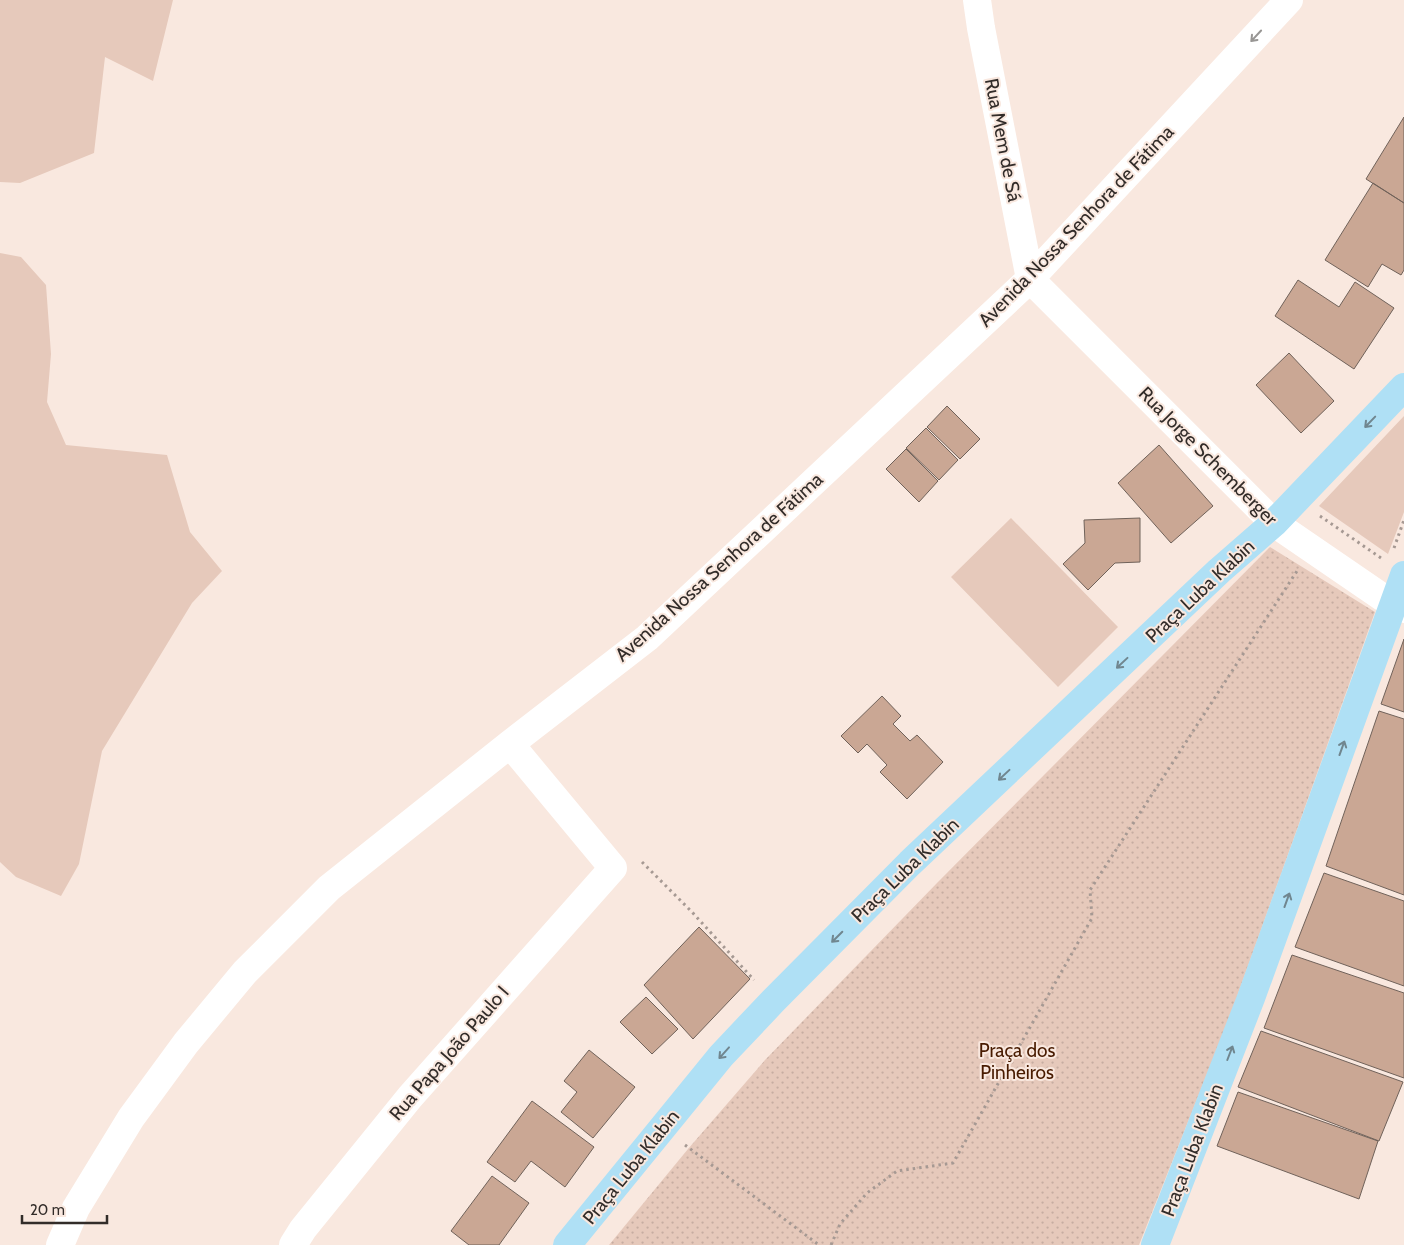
<svg xmlns="http://www.w3.org/2000/svg" width="1404" height="1245" font-family="Cabin,sans-serif">
  <style>
    .green { fill: #e6c9bb }
    .park { fill: url(#park-dots) }
    .building { fill: #caa794; stroke: #70625a }
    .lines { fill: none; stroke-linecap: round; stroke-linejoin: round }
    .path { stroke: #a69993; stroke-width: 3; stroke-dasharray: 2.5 4; stroke-linecap: butt }
    .minor { stroke: #fff; stroke-width: 28 }
    .major { stroke: #afe0f5; stroke-width: 28 }
    .oneway { stroke: #989694 }
    .oneway2 { stroke: #70868f }
    .labels { text-anchor: middle; dominant-baseline: central; stroke-width: 4; stroke-linejoin: round; paint-order: stroke }
    .street-label { font-size: 19px; fill: #322c29; stroke: #f9e8df }
    .park-label { font-size: 19px; fill: #481b00; stroke: #f9e8df }
  </style>
  <defs>
    <pattern id="park-dots" width="8" height="8" patternUnits="userSpaceOnUse" patternTransform="scale(1.25)"><rect width="8" height="8" fill="#e6c9bb"/><path d="M2 2h.1M6 6h.1" fill="none" stroke="#c6ada1" stroke-width="1.8" stroke-linecap="round"/></pattern>
  </defs>
  <rect width="100%" height="100%" fill="#f9e8df"/>
  <path class="green" d="M0,0H173L153,81L105,57L94,153L20,183L0,182Z
    M0,253L21,257L46,285L51,354L47,402L66,445L167,455L190,532L222,571L192,603L102,751L79,864L61,896L16,877L0,862Z
    M1404,416V512L1388,554L1319,506Z
    M1011,518L1118,627L1058,687L951,577Z"/>
  <path class="park" d="M1270,547L1375,612L1229,1019L1139,1245H609L688,1149L765,1060L938,882Z"/>
  <path class="building" d="M1404,117V203L1366,179Z
    M1373,183L1404,203V270L1401,275L1382,264L1368,287L1325,260Z
    M1298,280L1339,307L1355,282L1394,308L1354,369L1275,316Z
    M1289,353L1334,401L1301,433L1256,385Z
    M947,406L980,439L960,459L927,427Z
    M926,428L958,460L939,480L906,448Z
    M1159,445L1213,506L1171,543L1118,483Z
    M906,449L938,481L919,502L886,469Z
    M1140,518V562L1115,563L1088,590L1063,564L1085,543L1084,520Z
    M1404,639V712L1381,704Z
    M882,696L901,716L893,724L910,741L917,735L943,762L907,799L880,772L887,765L867,744L858,753L841,736Z
    M1379,711L1404,719V895L1326,866Z
    M1324,873L1404,901V986L1295,947Z
    M699,927L750,979L693,1039L644,985Z
    M1292,955L1404,993V1078L1264,1028Z
    M646,997L678,1029L652,1054L620,1022Z
    M1261,1031L1403,1082L1379,1141L1238,1087Z
    M589,1050L635,1087L593,1138L561,1112L577,1092L564,1081Z
    M1238,1092L1378,1141L1359,1199L1217,1146Z
    M532,1101L594,1147L565,1187L531,1161L515,1182L487,1162Z
    M492,1176L529,1203L499,1245H469L451,1231Z"/>
  <g class="lines">
    <path class="path" d="M1320,516L1381,558
      M1394,548L1404,520
      M642,862L692,912L754,980
      M685,1145L819,1245
      M831,1245L840,1224L867,1193L897,1171L953,1163L1092,918L1090,890L1297,571"/>
    <path class="minor" d="M977,0L981,28L1030,279
      M1030,279L1274,523L1382,597L1404,609
      M60,1245L76,1208L131,1118L186,1043L245,972L329,888L510,744L647,638L1030,279L1289,0
      M293,1245L303,1229L410,1097L613,868L510,744"/>
    <path class="major" d="M567,1245L721,1056L773,1001L910,863L1219,571L1274,523L1404,387
      M1155,1245L1251,998L1404,575"/>
  </g>
  <defs><path id="oneway-shaft" d="M-6 0H5M1.5-3L5.5 0L1.5 3" fill="none" stroke-width="1.6" stroke-linecap="round" stroke-linejoin="round" transform="scale(1.25)"/></defs>
  <use class="oneway" href="#oneway-shaft" transform="translate(1256 36) rotate(133)"/>
  <g class="oneway2">
    <use href="#oneway-shaft" transform="translate(1370 422) rotate(134)"/>
    <use href="#oneway-shaft" transform="translate(1122 663) rotate(137)"/>
    <use href="#oneway-shaft" transform="translate(1342 748) rotate(-70)"/>
    <use href="#oneway-shaft" transform="translate(1004 775) rotate(137)"/>
    <use href="#oneway-shaft" transform="translate(1287 900) rotate(-70)"/>
    <use href="#oneway-shaft" transform="translate(837 937) rotate(135)"/>
    <use href="#oneway-shaft" transform="translate(724 1053) rotate(132)"/>
    <use href="#oneway-shaft" transform="translate(1230 1053) rotate(-69)"/>
  </g>
  <g class="labels">
    <g class="street-label">
      <text transform="translate(1003 140) rotate(79)">Rua Mem de Sá</text>
      <text transform="translate(1076 226) rotate(-46)">Avenida Nossa Senhora de Fátima</text>
      <text transform="translate(1208 456) rotate(45)">Rua Jorge Schemberger</text>
      <text transform="translate(719 567) rotate(-42)">Avenida Nossa Senhora de Fátima</text>
      <text transform="translate(1200 591) rotate(-43)">Praça Luba Klabin</text>
      <text transform="translate(905 870) rotate(-44)">Praça Luba Klabin</text>
      <text transform="translate(449 1053) rotate(-49)">Rua Papa João Paulo I</text>
      <text transform="translate(1192 1150) rotate(-69)">Praça Luba Klabin</text>
      <text transform="translate(631 1167) rotate(-51)">Praça Luba Klabin</text>
    </g>
    <g class="park-label">
      <text x="1017" y="1050">Praça dos<tspan x="1017" dy="22">Pinheiros</tspan></text>
    </g>
  </g>
  <path d="M22 1215v8h85v-8" fill="none" stroke="#322c29" stroke-width="2.5"/>
  <text x="30" y="1215" font-size="15" fill="#322c29" stroke="#f9e8df" stroke-width="4" paint-order="stroke">20 m</text>
</svg>
